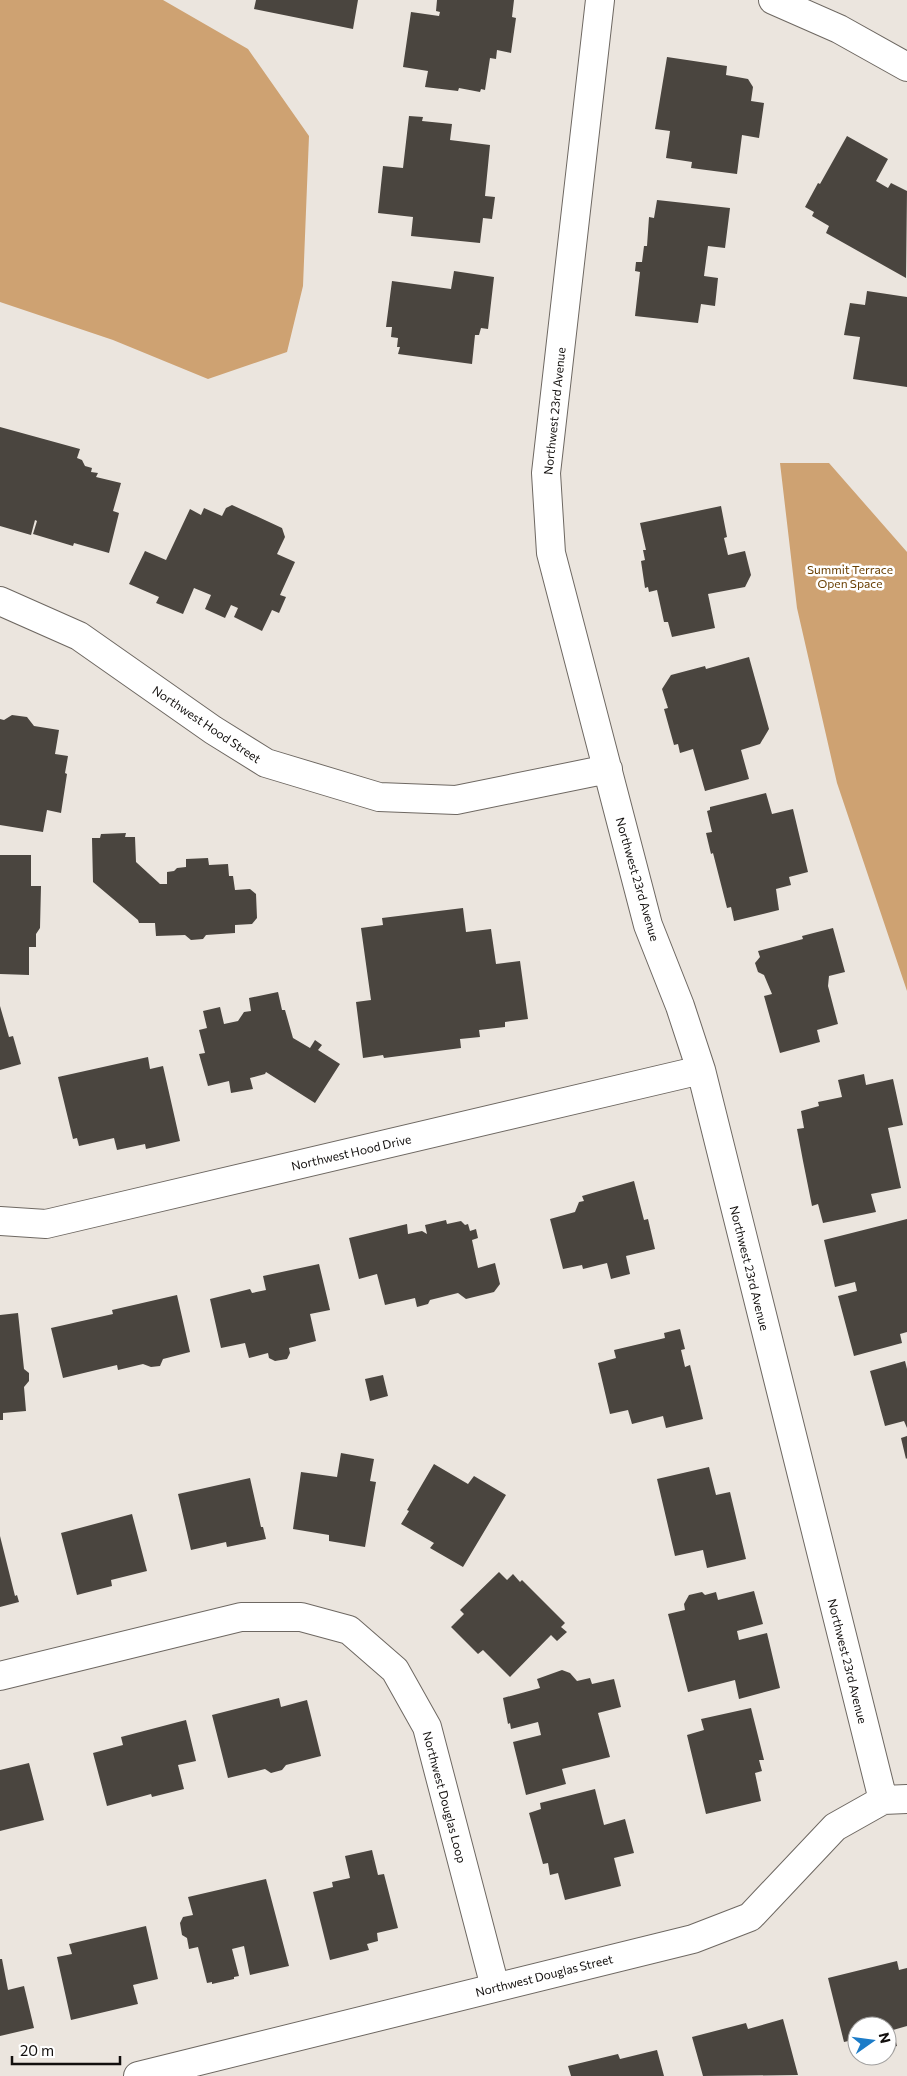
<svg xmlns="http://www.w3.org/2000/svg" width="907" height="2076" font-family="Commissioner,sans-serif">
  <style>
    .forest { fill: #cea272 }
    .building { fill: #4a453f }
    .lines { fill: none; stroke-linecap: round; stroke-linejoin: round }
    .street-casing { stroke: #6e6862; stroke-width: 30 }
    .street { stroke: #fff; stroke-width: 28 }
    .labels { text-anchor: middle; dominant-baseline: central; stroke-width: 5; stroke-linejoin: round; paint-order: stroke }
    .street-label { font-size: 12px; fill: #120f0d; stroke: #fff }
    .park-label { font-size: 12px; fill: #683e00; stroke: #fff }
  </style>
  <rect width="100%" height="100%" fill="#ebe5de"/>
  <path class="forest" d="M0,0H163L248,49L309,136L303,286L287,352L208,379L113,340L0,302Z
    M829,463L907,552V991L837,783L797,608L780,463Z"/>
  <path class="building" d="M256,0H358L353,29L254,9Z
    M437,0H514L512,17L516,18L511,53L497,50L496,59L490,58L485,90L481,89L480,92L459,88L458,91L425,87L428,71L403,67L411,12L439,16L440,12L436,11Z
    M667,57L727,66L726,75L748,79L753,87L751,101L764,103L759,138L742,135L737,174L691,168L692,162L666,158L670,131L655,129Z
    M409,116L423,117L422,121L452,124L450,140L490,145L485,196L495,197L492,219L483,218L480,243L411,236L413,217L378,213L383,166L403,168Z
    M847,136L888,159L876,181L888,188L891,183L907,191L906,278L826,233L829,226L812,216L814,212L805,207L818,183L820,184Z
    M657,200L730,208L725,248L708,246L704,276L718,278L715,306L701,304L698,323L635,316L640,272L635,271L636,262H642L644,246H647L649,217L654,218Z
    M454,271L494,277L488,329L481,328L479,335H475L472,364L398,354L400,347H397L398,338L391,337L392,327H386L392,281L451,289Z
    M867,291L907,297V387L853,379L860,337L844,335L850,303L865,305Z
    M0,427L80,449L77,458L82,460L85,466L92,468L91,472L98,473L96,477L121,483L113,511L119,513L109,553L74,543L73,546L33,534L37,521L35,520L31,535L0,526Z
    M232,505L282,528L285,537L277,554L295,562L280,595L286,597L279,613L272,610L262,631L234,617L238,608L231,605L225,618L205,609L211,595L194,588L183,614L156,603L159,597L129,584L145,551L166,560L190,509L201,515L204,508L222,516L226,508Z
    M721,506L727,537L724,538L728,555L745,551L751,575L745,587L708,594L715,628L672,637L668,622H664L657,590L649,592L648,587L645,588L641,561L645,560L643,550H646L640,523Z
    M749,657L769,729L760,744L741,750L749,779L705,791L693,749L680,753L678,744L674,745L664,709L668,708L662,689L671,675L705,666L706,669Z
    M12,715L27,717L34,726L59,730L55,754L68,756L65,773L67,774L61,813L47,810L43,832L0,825V719L4,720Z
    M766,793L772,814L793,809L808,872L789,877L791,885L776,889L779,910L734,921L731,907L727,908L713,853L711,854L706,833L712,832L707,811L710,810V807Z
    M126,833L125,837H135L136,862L160,884H167V872L174,871L177,868L186,867V859L208,858L209,865L228,864L229,876H233L235,890L250,889L256,894L257,918L252,924L235,925V933L206,935L203,939L191,940L185,935L156,936L155,923H139L138,920L93,882L92,838H100L101,834Z
    M0,855H31V886H41L40,928L36,934V947H29V975L0,974Z
    M463,908L466,932L491,929L496,964L520,961L528,1019L505,1022V1027L479,1030L480,1037L460,1039L461,1048L384,1058L383,1055L363,1058L356,1002L371,1000L361,928L383,925L382,918Z
    M833,928L845,972L829,976L828,986L838,1024L817,1030L820,1042L780,1053L764,996L772,994L764,975L758,972L755,963L760,957L758,951L803,939L802,936Z
    M278,992L282,1010H285L293,1038L310,1048L315,1040L322,1045L318,1050L340,1064L315,1103L266,1072L265,1074L250,1078L253,1089L231,1093L229,1081L208,1086L199,1054L205,1053L199,1030L207,1028L203,1011L220,1007L224,1024L238,1021L244,1012L251,1011L249,998Z
    M0,1006L9,1037L13,1036L21,1064L0,1070Z
    M148,1057L150,1069L163,1066L180,1141L146,1149L145,1144L117,1150L114,1138L79,1146L77,1138L73,1139L58,1077Z
    M864,1074L866,1085L893,1079L903,1125L888,1128L901,1188L871,1194L876,1212L823,1223L818,1204L812,1206L803,1161L797,1129L804,1128L801,1111L819,1106L818,1102L842,1097L838,1080Z
    M634,1181L644,1220L648,1219L655,1249L626,1256L630,1274L611,1279L607,1263L583,1269L582,1265L563,1269L550,1219L575,1212L579,1202L584,1201L582,1196Z
    M907,1219V1332L900,1334L902,1343L854,1356L838,1296L857,1291L855,1282L835,1287L824,1240Z
    M446,1220L447,1224L461,1221L465,1225L468,1224L470,1231L476,1229L478,1238L472,1240L478,1268L495,1263L500,1284L494,1292L466,1299L458,1293L430,1300L428,1304L417,1307L415,1298L385,1305L377,1274L359,1279L349,1238L407,1224L408,1234L422,1231L427,1234L425,1225Z
    M319,1264L330,1310L310,1314L316,1341L289,1348L290,1353L287,1359L275,1361L269,1358L268,1353L249,1358L245,1343L221,1348L210,1299L250,1289L252,1293L266,1290L263,1276Z
    M177,1295L190,1352L163,1359L160,1366L151,1367L143,1364L118,1370L117,1365L63,1378L51,1328L113,1314L112,1310Z
    M18,1313L24,1369L29,1373V1381L24,1387L26,1411L3,1413V1420H0V1315Z
    M680,1329L685,1349L681,1350L685,1367L690,1365L703,1419L666,1428L663,1416L632,1424L628,1410L610,1414L598,1363L616,1358L614,1350L665,1338L664,1333Z
    M905,1361L907,1369V1428L904,1421L885,1426L870,1371Z
    M383,1375L388,1396L370,1401L365,1379Z
    M907,1436V1458L906,1459L901,1438Z
    M341,1453L374,1459L370,1481L376,1482L365,1547L329,1541V1535L293,1529L301,1472L337,1477Z
    M434,1464L468,1484L474,1476L506,1495L463,1567L430,1548L434,1543L401,1524L409,1511L407,1510Z
    M709,1467L716,1495L730,1492L746,1559L707,1568L703,1550L675,1556L657,1479Z
    M250,1478L261,1527H263L266,1539L227,1547L226,1542L191,1550L178,1494Z
    M132,1514L147,1571L111,1580L112,1586L77,1595L61,1533Z
    M0,1536L15,1596L17,1595L19,1602L0,1607Z
    M499,1572L507,1580L513,1574L520,1582L522,1580L565,1623L561,1627L567,1632L557,1641L551,1635L510,1677L483,1650L478,1654L451,1627L464,1614L460,1610Z
    M754,1591L763,1624L737,1631L739,1640L767,1633L780,1688L739,1699L735,1680L688,1692L668,1614L685,1610L684,1604L689,1595L702,1592L705,1595L716,1592L718,1600Z
    M562,1670L570,1673L577,1681L590,1678L592,1684L614,1679L621,1707L598,1713L610,1757L562,1769L566,1784L526,1795L513,1742L541,1735L538,1722L511,1729L510,1723L508,1724L503,1698L540,1688L537,1679Z
    M279,1698L281,1707L307,1700L321,1756L286,1765L282,1770L271,1773L265,1769L228,1778L212,1715Z
    M751,1708L764,1760H759L762,1771L755,1773L761,1801L706,1814L687,1735L704,1730L701,1719Z
    M186,1720L196,1761L178,1765L184,1789L152,1797L151,1794L107,1806L93,1753L123,1745L121,1737Z
    M29,1763L44,1820L0,1831V1770Z
    M595,1789L604,1825L625,1819L634,1853L614,1858L621,1886L565,1900L558,1873L550,1875L548,1863L543,1864L529,1813L541,1809L540,1803Z
    M372,1850L378,1875L384,1874L398,1928L377,1933L378,1941L367,1944L369,1950L330,1960L313,1892L333,1887L332,1882L350,1878L345,1856Z
    M266,1879L289,1966L250,1975L244,1946L232,1949L239,1976L234,1977V1979L212,1984V1982L207,1983L198,1947L189,1949L187,1938L182,1935L180,1923L183,1917L193,1915L188,1897Z
    M146,1926L158,1979L133,1985L138,2004L71,2020L57,1957L72,1954L69,1944Z
    M0,1959H2L8,1990L24,1986L34,2028L0,2036Z
    M897,1961L899,1970L907,1968V2026L893,2030L897,2046L887,2049V2026H857V2039L844,2042L828,1978Z
    M783,2019L798,2075L703,2076L692,2037L746,2023L748,2029Z
    M657,2050L664,2076H571L568,2066L618,2054L620,2059Z"/>
  <g class="lines">
    <defs>
      <path id="street" d="M600,0L546,473L551,553L648,925L680,1006L701,1070L883,1800
        M773,0L839,29L907,67
        M0,601L79,636L213,730L266,763L379,797L456,800L608,769
        M0,1221L46,1224L701,1070
        M0,1676L241,1617H301L349,1630L395,1670L427,1727L495,1987
        M138,2076L693,1939L750,1917L835,1827L883,1800L907,1799"/>
    </defs>
    <use href="#street" class="street-casing"/>
    <use href="#street" class="street"/>
  </g>
  <g class="labels">
    <g class="street-label">
      <text transform="translate(554 411) rotate(-84)">Northwest 23rd Avenue</text>
      <text transform="translate(207 724) rotate(34)">Northwest Hood Street</text>
      <text transform="translate(638 879) rotate(74)">Northwest 23rd Avenue</text>
      <text transform="translate(351 1152) rotate(-13)">Northwest Hood Drive</text>
      <text transform="translate(750 1268) rotate(76)">Northwest 23rd Avenue</text>
      <text transform="translate(848 1661) rotate(76)">Northwest 23rd Avenue</text>
      <text transform="translate(445 1797) rotate(75)">Northwest Douglas Loop</text>
      <text transform="translate(544 1975) rotate(-14)">Northwest Douglas Street</text>
    </g>
    <g class="park-label">
      <text x="850" y="569">Summit Terrace<tspan x="850" dy="14">Open Space</tspan></text>
    </g>
  </g>
  <g transform="translate(872 2041) rotate(76)"><circle r="24" fill="#ffffff" stroke="#a09f9e"/>
  <path d="M0-4L9 19L0 12L-9 19Z" fill="#1c7cc8"/>
  <text y="-8" font-size="14" font-weight="bold" text-anchor="middle" fill="#120f0d">N</text>
  </g>
  <path d="M12 2056v8h108v-8" fill="none" stroke="#120f0d" stroke-width="2.5"/>
  <text x="20" y="2056" font-size="15" fill="#120f0d" stroke="#ffffff" stroke-width="4" paint-order="stroke">20 m</text>
</svg>
